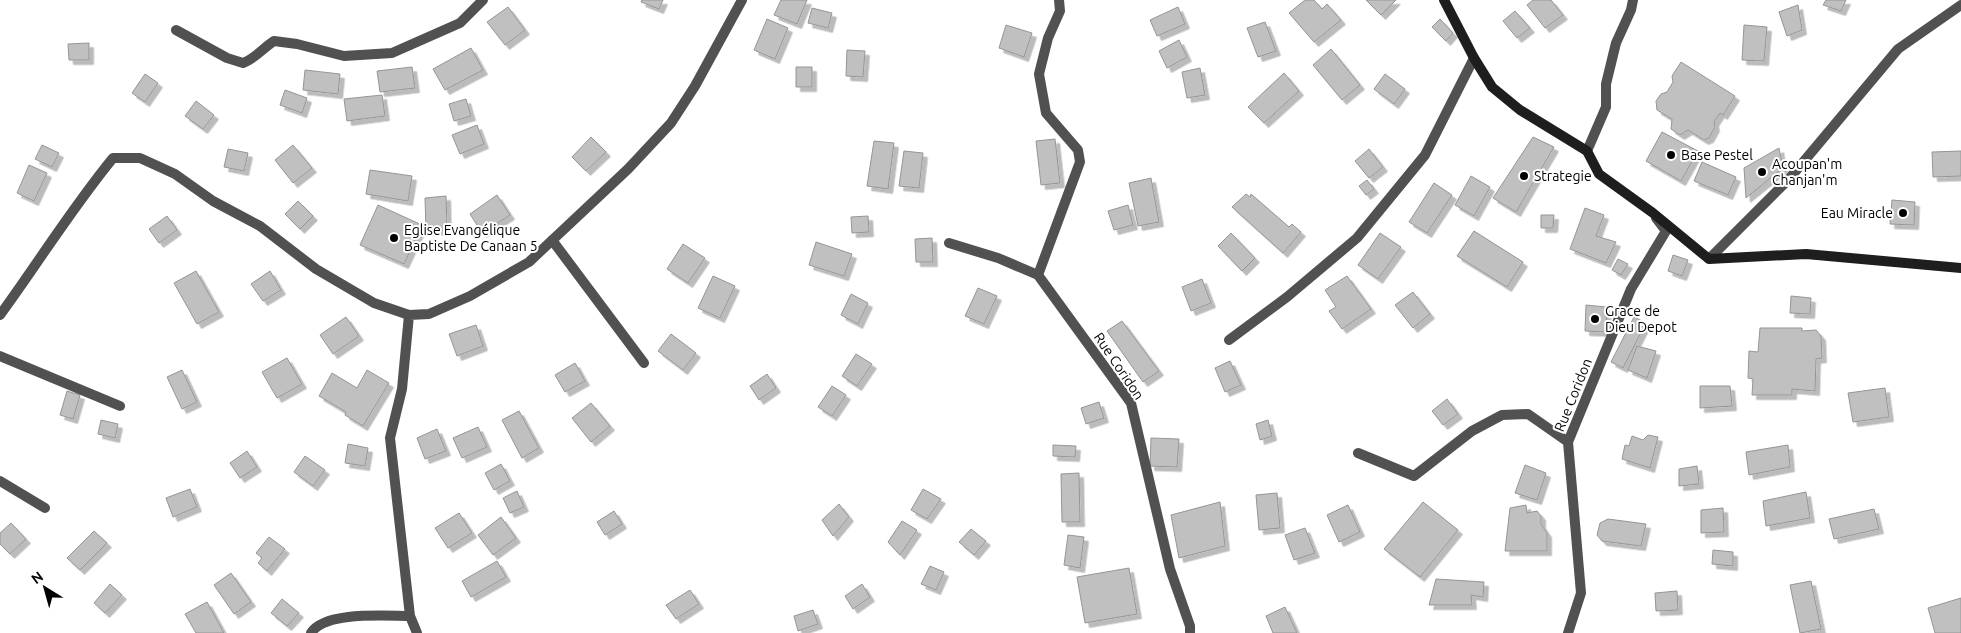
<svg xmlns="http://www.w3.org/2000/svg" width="1961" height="633" font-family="Ubuntu,sans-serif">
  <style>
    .building { fill: #c0c0c0; stroke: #959595; filter: url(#shadow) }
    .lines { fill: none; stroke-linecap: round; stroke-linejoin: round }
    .street { stroke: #515151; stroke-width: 10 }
    .secondary { stroke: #1e1e1e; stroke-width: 10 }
    .poi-dot { fill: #000; stroke: #fff; stroke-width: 2 }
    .labels { text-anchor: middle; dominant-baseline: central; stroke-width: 4; stroke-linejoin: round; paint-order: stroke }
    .poi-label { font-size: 14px; fill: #000; stroke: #fff; text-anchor: start }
    .street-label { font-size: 14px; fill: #000; stroke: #fff }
  </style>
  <defs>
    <filter id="shadow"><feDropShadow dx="4.5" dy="4.5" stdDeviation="0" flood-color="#0004"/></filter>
  </defs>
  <rect width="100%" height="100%" fill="#fff"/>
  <path class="building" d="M642,0H663L659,9L641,2Z
    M781,0H807L797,24L774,15Z
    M1305,0H1314L1322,9L1327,4L1341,20L1314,42L1289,13Z
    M1366,0H1396L1381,15Z
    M1533,0H1551L1563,15L1545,28L1527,5Z
    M1826,0H1846L1841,11L1823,5Z
    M1798,5L1802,30L1787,36L1779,12Z
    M508,7L525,30L505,45L487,22Z
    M1178,7L1185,24L1157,36L1150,20Z
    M812,8L832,13L828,28L808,23Z
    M1515,11L1530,28L1517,38L1503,21Z
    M767,19L788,28L775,59L754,50Z
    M1440,19L1453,33L1446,41L1432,27Z
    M1265,22L1276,51L1258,57L1247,28Z
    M1006,25L1032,33L1024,57L999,48Z
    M1744,25L1767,27L1764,61L1742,60Z
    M1179,40L1187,57L1167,68L1159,51Z
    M89,43V60H69L68,44Z
    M471,48L483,70L445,90L433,69Z
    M1331,49L1360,85L1342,100L1313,65Z
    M847,50L865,51L863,77L846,76Z
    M1681,62L1735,96L1723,115L1720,113L1714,122L1715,127L1709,138L1704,140L1688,130L1680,135L1671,129L1672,119L1657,110L1656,101L1661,94L1667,92L1673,82L1672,76Z
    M412,67L415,88L380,92L377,71Z
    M796,67H812V87H796Z
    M1200,68L1205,95L1187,98L1182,72Z
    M305,70L340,74L338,94L303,90Z
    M1284,73L1299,91L1264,123L1248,107Z
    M145,74L158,83L145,102L132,93Z
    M1385,74L1405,89L1394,104L1374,89Z
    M285,90L307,98L302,113L280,105Z
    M382,95L385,116L347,121L344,99Z
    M466,99L471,116L454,121L449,104Z
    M196,101L214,115L203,129L185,116Z
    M477,125L484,144L460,154L452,135Z
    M1662,132L1698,151L1681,181L1646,161Z
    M591,137L606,152L586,171L572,157Z
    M1533,137L1554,147L1516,212L1493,198Z
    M1055,139L1060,183L1041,185L1036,141Z
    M874,141L894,143L888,189L867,186Z
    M42,145L59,153L52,167L35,159Z
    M293,145L312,168L293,183L275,160Z
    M1779,148L1783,168L1746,198L1744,168Z
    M228,149L248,153L244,171L224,167Z
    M1369,149L1383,167L1369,178L1355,161Z
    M904,151L923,153L919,188L899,186Z
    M1961,151V176L1933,177L1932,152Z
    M1702,162L1736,177L1728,195L1694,181Z
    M29,165L47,173L34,201L17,193Z
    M370,170L412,176L408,201L366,194Z
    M1471,176L1490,187L1474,216L1455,205Z
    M1151,178L1159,222L1138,226L1129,183Z
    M1367,180L1374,189L1366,195L1359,186Z
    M1434,183L1452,195L1427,233L1409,222Z
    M1246,194L1250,197L1251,194L1289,227L1292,224L1301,232L1283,253L1232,207Z
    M497,195L510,215L482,233L470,214Z
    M446,196L447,230L426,231L425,198Z
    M1892,200L1915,202L1914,225L1890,224Z
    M298,201L313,216L300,229L285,214Z
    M378,205L422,225L404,264L360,245Z
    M1128,205L1133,225L1114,230L1108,211Z
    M1585,208L1604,215L1596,236L1616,242L1606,263L1570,249Z
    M1541,215H1554L1553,228H1541Z
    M167,216L177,230L159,243L149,229Z
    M868,216L869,232L852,233L851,217Z
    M1474,231L1523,262L1507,287L1457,256Z
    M1231,233L1255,258L1242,271L1218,246Z
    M1380,233L1401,247L1378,279L1358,265Z
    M932,238L933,262H916L915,239Z
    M816,242L852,254L844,276L809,265Z
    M683,244L705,258L688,283L667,269Z
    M1673,255L1688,260L1682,276L1668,271Z
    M1618,259L1628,264L1621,275L1612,270Z
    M196,271L219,312L197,324L174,283Z
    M270,271L281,290L263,301L251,284Z
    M713,276L735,286L720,318L698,308Z
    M1347,276L1371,309L1342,329L1329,311L1336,307L1325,290Z
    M1202,279L1211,303L1191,311L1182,287Z
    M978,288L997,296L984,324L965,316Z
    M1413,292L1430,314L1413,328L1395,305Z
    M851,294L868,303L858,324L841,315Z
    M1791,296L1811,298L1810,314L1790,313Z
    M1586,305L1606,307L1607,332L1585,331Z
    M346,317L359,336L333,354L320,335Z
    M1634,317L1646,323L1623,368L1611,362Z
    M1122,321L1159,371L1143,382L1107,331Z
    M476,325L483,346L457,356L449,334Z
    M1760,328H1802V331L1816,330L1821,336L1822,358L1816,359L1815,391L1792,389V395H1752L1753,379L1748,378L1749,351L1758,352Z
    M671,334L696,353L683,370L658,351Z
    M1637,346L1656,351L1647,378L1628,370Z
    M856,354L872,364L857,386L842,376Z
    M287,358L302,384L277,398L262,372Z
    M1230,361L1241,385L1225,392L1215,368Z
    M575,363L585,381L565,392L555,375Z
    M182,370L197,402L182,409L167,377Z
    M367,370L389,383L363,426L345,415L346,412L319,396L332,373L357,388Z
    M767,374L776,388L759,400L750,386Z
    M832,386L846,395L832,416L818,407Z
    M1700,386H1730L1732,406L1700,408Z
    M1885,388L1889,417L1853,422L1848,393Z
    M67,391L80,395L73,419L60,415Z
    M1447,399L1458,414L1443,425L1432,411Z
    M1099,402L1104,418L1086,424L1081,408Z
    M591,403L610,426L591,442L572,418Z
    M519,411L539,448L522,458L502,420Z
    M101,420L118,424L115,438L98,434Z
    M1268,420L1272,436L1260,440L1256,424Z
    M478,427L487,447L462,458L453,438Z
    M437,429L446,451L425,459L417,438Z
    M1648,435L1658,437L1650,468L1622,459L1625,445L1629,446L1632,436L1643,440Z
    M1151,438L1179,439L1177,467L1150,466Z
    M348,444L368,448L365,466L345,463Z
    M1053,445L1076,446L1075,457L1053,456Z
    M1788,445L1790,467L1749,475L1746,452Z
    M247,451L257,467L240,478L230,463Z
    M305,456L325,470L313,486L294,472Z
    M501,464L510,481L494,490L485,473Z
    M1525,465L1546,473L1537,500L1515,493Z
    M1697,466L1699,484L1679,486V469Z
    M1079,473L1080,522H1062L1061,474Z
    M190,489L197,507L173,517L166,498Z
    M923,489L941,499L927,519L911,510Z
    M517,491L524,507L510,513L503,498Z
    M1806,492L1810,518L1766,526L1763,501Z
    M1277,493L1280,528L1259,530L1256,495Z
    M1220,502L1225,546L1179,558L1171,515Z
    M1423,502L1458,530L1420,577L1384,549Z
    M839,504L849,517L833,536L822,520Z
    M1348,505L1360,532L1339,542L1327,515Z
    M1526,505L1527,513L1537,511L1541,516V524L1547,533V551H1505L1510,508Z
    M1723,508L1724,532L1701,533V510Z
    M1874,509L1879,529L1834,539L1829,519Z
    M614,511L622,524L605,535L597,522Z
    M459,513L472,533L448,548L435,528Z
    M501,517L516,538L493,555L478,535Z
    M1608,519L1646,524L1641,546L1602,541L1597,535L1600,523Z
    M902,521L917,530L900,555L888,542Z
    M11,523L26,539L10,554L0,544V533Z
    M1305,528L1315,553L1294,560L1285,535Z
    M971,529L986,541L974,555L959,542Z
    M94,531L107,543L80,570L67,558Z
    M1068,535L1084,537L1080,568L1064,565Z
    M269,537L285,549L267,571L258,563L262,558L256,553Z
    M1713,550L1733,552V566L1712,564Z
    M497,561L506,577L471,597L462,581Z
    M930,566L944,572L936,590L921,584Z
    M1129,568L1137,614L1085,623L1077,577Z
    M231,573L251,602L234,614L214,585Z
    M1436,579L1484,582L1483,597L1471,595L1472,605H1429Z
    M1811,581L1821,629L1800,633L1790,585Z
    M110,584L122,595L105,613L94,603Z
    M862,584L870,597L853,609L845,596Z
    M690,590L699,604L676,619L666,605Z
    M1677,591L1678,610L1656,611L1655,593Z
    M1961,598V633H1935L1928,608Z
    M282,599L299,613L287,626L271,613Z
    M207,602L224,633H196L185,614Z
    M1285,607L1297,633H1273L1266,616Z
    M813,610L818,624L798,631L794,616Z"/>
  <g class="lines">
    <path class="street" d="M176,30L227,58L243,63C256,58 263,48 274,41L297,44L344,56L392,53L460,23L483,0
      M1587,151L1606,107V84L1616,43L1631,10L1633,0
      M552,240L644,363
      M949,243L998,258L1038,275L1131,403L1170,569L1190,626V633
      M1709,259L1789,179L1898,49L1961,5
      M1038,275L1080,162L1078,150L1046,113L1039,74L1048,38L1060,11L1059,0
      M0,315C38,263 72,208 113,158H140L175,174L213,201L260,226L316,269L374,303L409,315L429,314L470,296L529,262L628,169L671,123L695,86L742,0
      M409,315L402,389L390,438L410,616L417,633
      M1229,340L1287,297L1357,238L1425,155L1474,58
      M0,356L120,406
      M1358,453L1414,476L1472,431L1502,415L1528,414L1568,442
      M0,481L45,508
      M311,633C325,611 385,616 410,616
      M1568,633L1581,593L1568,442L1631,289L1666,231L1656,218"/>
    <path class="secondary" d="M1444,0L1474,58L1492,87L1520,110L1587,151L1599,174L1653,213L1709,259L1806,254L1961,268"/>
  </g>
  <g class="poi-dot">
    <circle cx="1671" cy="155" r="5"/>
    <circle cx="1762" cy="172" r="5"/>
    <circle cx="1524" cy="176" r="5"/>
    <circle cx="1903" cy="213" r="5"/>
    <circle cx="394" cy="238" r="5"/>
    <circle cx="1595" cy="319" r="5"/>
  </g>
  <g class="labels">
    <g class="poi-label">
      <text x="1681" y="155">Base Pestel</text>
      <text x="1772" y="164">Acoupan'm<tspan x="1772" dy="16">Chanjan'm</tspan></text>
      <text x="1534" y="176">Strategie</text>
      <text x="1893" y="213" text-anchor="end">Eau Miracle</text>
      <text x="404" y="230">Eglise Evangélique<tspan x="404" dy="16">Baptiste De Canaan 5</tspan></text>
      <text x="1605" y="311">Grace de<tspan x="1605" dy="16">Dieu Depot</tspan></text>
    </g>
    <g class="street-label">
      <text transform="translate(1119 366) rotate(56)">Rue Coridon</text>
      <text transform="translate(1573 395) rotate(-68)">Rue Coridon</text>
    </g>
  </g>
  <g transform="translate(45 588) rotate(323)" stroke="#ffffff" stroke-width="4" paint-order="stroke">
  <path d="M0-4L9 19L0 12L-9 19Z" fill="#000000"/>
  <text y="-8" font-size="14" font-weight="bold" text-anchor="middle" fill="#000000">N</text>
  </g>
</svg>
